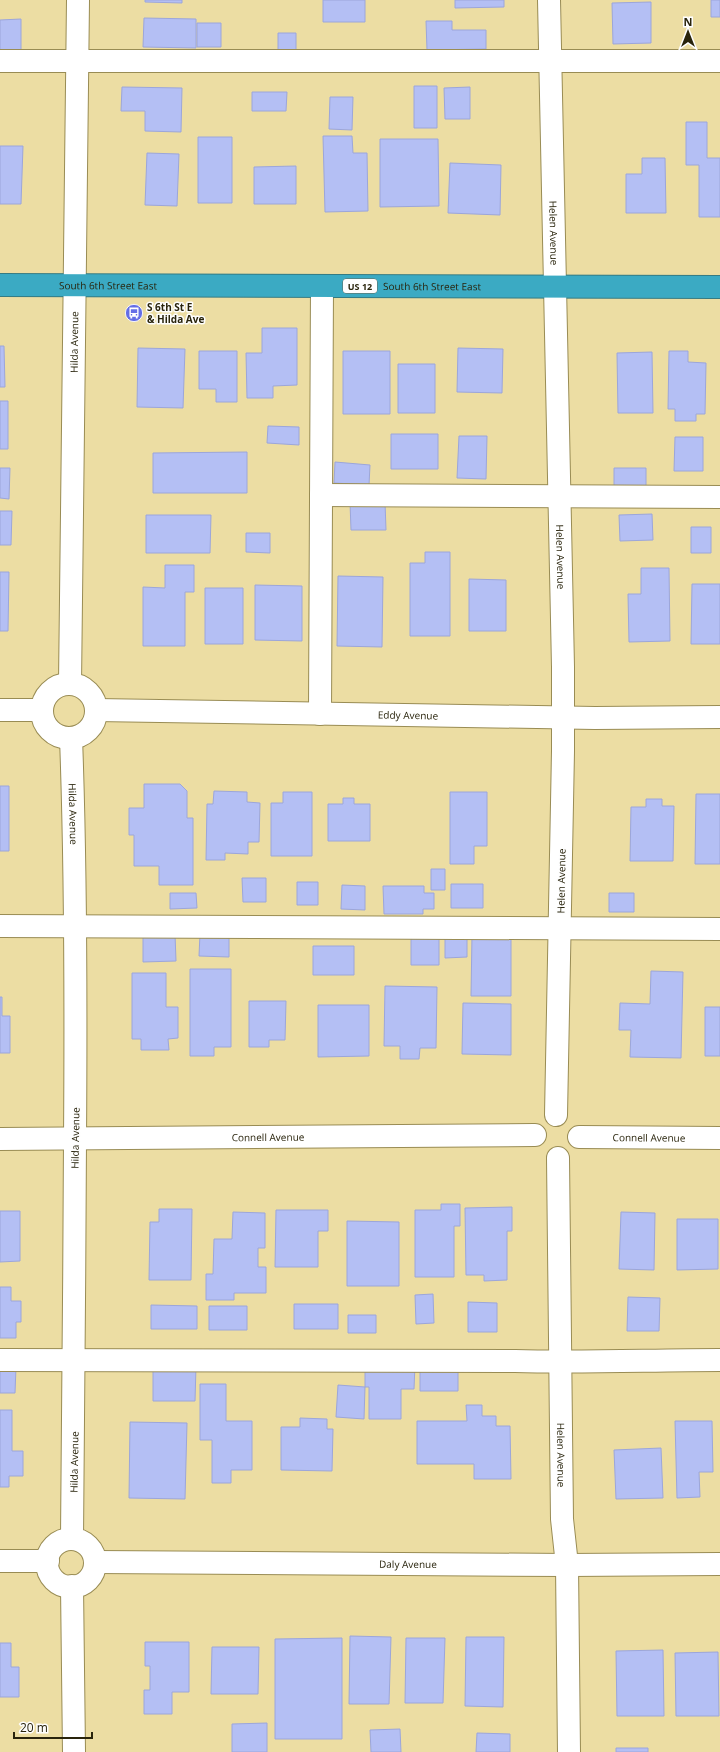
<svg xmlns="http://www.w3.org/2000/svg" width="720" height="1752" font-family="'Open Sans',sans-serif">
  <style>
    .building { fill: #b4bff4; stroke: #9ca6da }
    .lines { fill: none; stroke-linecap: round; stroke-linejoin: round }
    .minor-casing { stroke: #998c54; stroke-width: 24 }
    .highway-casing { stroke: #357b83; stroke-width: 24 }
    .minor { stroke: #fff; stroke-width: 22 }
    .highway { stroke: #3baac3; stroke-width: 22 }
    .labels { text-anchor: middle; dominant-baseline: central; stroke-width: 3; stroke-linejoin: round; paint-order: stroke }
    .shield { fill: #fefefe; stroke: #696555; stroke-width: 1 }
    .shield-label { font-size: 9px; font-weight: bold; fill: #29240c }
    .street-label { font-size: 10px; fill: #29240c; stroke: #fefefe }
    .poi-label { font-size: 10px; font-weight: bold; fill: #29240c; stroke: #fefefe; text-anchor: start }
  </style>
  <rect width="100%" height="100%" fill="#ecdda3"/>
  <path class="building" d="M145,0H182V3L145,2Z
    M323,0H365V22H323Z
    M455,0H504V7L455,8Z
    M711,0H720V17H711Z
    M651,2V43L613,44L612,3Z
    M144,18L196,19V48L143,47Z
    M21,19V50H0V20Z
    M426,21H452V30H486V49L427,50Z
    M197,23H221V47H197Z
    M278,33H296V56H278Z
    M414,86H437V128H414Z
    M122,87L182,88L181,132L145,131V111H121Z
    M470,87V119H445L444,88Z
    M252,92H287L286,111H252Z
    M330,97H353L352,130L329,129Z
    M686,122H707V158H720V217H699V165H686Z
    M323,136H352L353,153H367L368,211L325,212Z
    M198,137H232V203H198Z
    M380,139H438L439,206L380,207Z
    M0,146H23L21,204H0Z
    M147,153L179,154L177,206L145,205Z
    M642,158H665L666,213H626V174H642Z
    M450,163L501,165L500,215L448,213Z
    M296,166V204H254V167Z
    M262,328H297V385L273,386V398H247L246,353H262Z
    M0,346H4L5,387H0Z
    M138,348L185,349L183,408L137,407Z
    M458,348L503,349L502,393L457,392Z
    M199,351H237V402H216V389H199Z
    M343,351H390V414H343Z
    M669,351H688V362L706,363L705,414H696V421H675V409H668Z
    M652,352L653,413H618L617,353Z
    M398,364H435V413H398Z
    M0,401H8V449H0Z
    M268,426L299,427V445L267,443Z
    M391,434H438V469H391Z
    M459,436H487L486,479L457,478Z
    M675,437H703V471H674Z
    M247,452V493H153V453Z
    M335,462L370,465L369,485L334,483Z
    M0,468H10L9,499L0,498Z
    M614,468H646V486H614Z
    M350,502H385L386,530H351Z
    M0,511H12L11,545H0Z
    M652,514L653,540L620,541L619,515Z
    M146,515H211L210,553H146Z
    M691,527H711V553H691Z
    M246,533H270V553L246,552Z
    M425,552H450V636H410V563H425Z
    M165,565H194V592H185V646H143V587L165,588Z
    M641,568H669L670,641L629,642L628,594H641Z
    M0,572H9L8,631H0Z
    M338,576L383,577L382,647L337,646Z
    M469,579L506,580V631H469Z
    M692,584H720V644H691Z
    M255,585L302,586V641L255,640Z
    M205,588H243V644H205Z
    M144,784H180L187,791V818H193V885H159V866H134V835H129V808H144Z
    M0,786H9V851H0Z
    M214,791L247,792V802L260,803L259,842H248V854L225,853V860H206L207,804H213Z
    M283,792H312V856H271V803H283Z
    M450,792H487V846H474V864H450Z
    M696,794H720V864H695Z
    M343,798H354V804H370V841H328V804H343Z
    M646,799H662V806H674L673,861H630L631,807H646Z
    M431,869H445V890H431Z
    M242,878H266V902H243Z
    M297,882H318V905H297Z
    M451,884H483V908H451Z
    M342,885L365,886V910L341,909Z
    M383,886H424V893H434V909H423V914H384Z
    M170,893H196L197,908L170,909Z
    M609,893H634V912H609Z
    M143,934H175L176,961L143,962Z
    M200,934L229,935V957L199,956Z
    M445,935H467V957L445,958Z
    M472,935L511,936V996H471Z
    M411,938H439V965H411Z
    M313,946H354V975H313Z
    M190,969H231V1047H214V1056H190Z
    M651,971L683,972L681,1058L630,1057L631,1030H619L620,1003L650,1004Z
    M132,973H166V1007H178V1038L168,1039L169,1050H141V1039H132Z
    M385,986L437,987L436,1048H420L419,1059H400V1046H384Z
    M0,997H2V1016H10V1053H0Z
    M249,1001H286L285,1040H269V1047H249Z
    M463,1003L511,1004V1055L462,1054Z
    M318,1005H369V1056L318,1057Z
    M705,1007H720V1056H705Z
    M441,1204H460V1226H454V1277H415V1210H441Z
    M512,1207V1231H507V1280L484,1281V1275H466L465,1208Z
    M159,1209H192L191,1280H149L150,1222H159Z
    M276,1210H328V1231H318V1267H275Z
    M0,1211H20V1261L0,1262Z
    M233,1212L265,1213V1248H258V1267H266V1293H234V1300H206V1274H213L214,1239H232Z
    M621,1212L655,1213L654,1270L619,1269Z
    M677,1219H718V1269L677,1270Z
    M347,1221L399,1222V1286H347Z
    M0,1287H11V1301H21V1322H16V1338H0Z
    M433,1294L434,1323L416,1324L415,1295Z
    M628,1297L660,1298L659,1331H627Z
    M468,1302L497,1303V1332H468Z
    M294,1304H338V1329H294Z
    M151,1305L197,1306V1329H151Z
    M209,1306H247V1330H209Z
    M348,1315H376V1333H348Z
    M365,1364H415L414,1389H401V1419H369V1387H365Z
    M153,1366H196L195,1401H153Z
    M0,1367H16L15,1393H0Z
    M420,1368H458V1391H420Z
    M200,1384H226V1421H252V1470H231V1483H212V1440H200Z
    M338,1385L365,1387L364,1419L336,1417Z
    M466,1405H482V1416H496V1426H510L511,1479H474V1464H417V1421H467Z
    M0,1410H12V1451H23V1476H9V1487H0Z
    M300,1418L327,1419V1429H333L332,1471L281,1470V1427H300Z
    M675,1421H712L713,1472H699L700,1497L677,1498Z
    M130,1422L187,1423L185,1499L129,1498Z
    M661,1448L663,1498L616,1499L614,1450Z
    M350,1636L391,1637L389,1704H349Z
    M466,1637H504L503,1707L465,1706Z
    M342,1638V1739H275V1639Z
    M406,1638H445L443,1703H405Z
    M145,1642H189V1692H172V1714H144V1690H150V1666H145Z
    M0,1643H11V1667H19V1697H0Z
    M212,1647H259L258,1694H211Z
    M663,1650L664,1716H617L616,1651Z
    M718,1652L719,1716H676L675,1653Z
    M267,1723V1752H232V1724Z
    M400,1729L401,1752H371L370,1730Z
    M477,1733L510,1734V1752H476Z
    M616,1748H648V1752H616Z"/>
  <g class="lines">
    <defs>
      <g id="minor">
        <path id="s1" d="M549,0L563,667V751L556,1115"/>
        <path d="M0,61H720"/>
        <path d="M321,495L720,497"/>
        <path id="s2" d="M70,684L78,0"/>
        <circle cx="69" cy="711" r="27"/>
        <path d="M0,710H42"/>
        <path id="s3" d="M96,710L595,718L720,717"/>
        <path d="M320,714L322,286"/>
        <path id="s4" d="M71,738C76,872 76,1006 75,1140C74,1273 74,1406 72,1539"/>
        <path d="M0,926L720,929"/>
        <path id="s5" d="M579,1137L720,1138"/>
        <path id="s6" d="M0,1139L535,1135"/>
        <path id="s7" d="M558,1158L562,1519L567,1565L569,1752"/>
        <path d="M0,1360L515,1361C583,1363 652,1360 720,1360"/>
        <circle cx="71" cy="1563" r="24"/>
        <path d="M0,1561H48"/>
        <path id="s8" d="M95,1562L567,1565L720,1564"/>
        <path d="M72,1586L74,1752"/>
      </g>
      <g id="highway">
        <path id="s9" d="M0,285L720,287"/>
      </g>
    </defs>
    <use href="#minor" class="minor-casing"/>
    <use href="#highway" class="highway-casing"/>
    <use href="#minor" class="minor"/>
    <use href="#highway" class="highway"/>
  </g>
  <defs>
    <symbol id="bus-disc" viewBox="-11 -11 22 22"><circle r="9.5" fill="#646ee6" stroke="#fefefe"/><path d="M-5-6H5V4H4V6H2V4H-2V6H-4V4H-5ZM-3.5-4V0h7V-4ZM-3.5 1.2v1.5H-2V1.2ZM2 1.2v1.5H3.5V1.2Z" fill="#fff"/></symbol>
  </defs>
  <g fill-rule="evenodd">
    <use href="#bus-disc" x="124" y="303" width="20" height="20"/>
  </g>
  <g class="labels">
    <rect class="shield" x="343" y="279" width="34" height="14" rx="3"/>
    <g class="shield-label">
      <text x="360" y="286">US 12</text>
    </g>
    <g class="street-label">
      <text stroke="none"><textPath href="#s1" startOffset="233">Helen Avenue</textPath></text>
      <text stroke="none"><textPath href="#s9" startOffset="108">South 6th Street East</textPath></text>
      <text stroke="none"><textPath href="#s9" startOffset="432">South 6th Street East</textPath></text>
      <text stroke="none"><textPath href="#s2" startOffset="342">Hilda Avenue</textPath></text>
      <text stroke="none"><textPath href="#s1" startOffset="557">Helen Avenue</textPath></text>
      <text stroke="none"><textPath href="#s3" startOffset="312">Eddy Avenue</textPath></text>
      <text stroke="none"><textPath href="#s4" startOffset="76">Hilda Avenue</textPath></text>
      <text transform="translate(561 881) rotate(-89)">Helen Avenue</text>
      <text stroke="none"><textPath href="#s5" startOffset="70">Connell Avenue</textPath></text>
      <text transform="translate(75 1138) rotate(-89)">Hilda Avenue</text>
      <text stroke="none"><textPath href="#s6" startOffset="268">Connell Avenue</textPath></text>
      <text stroke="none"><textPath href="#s7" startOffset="297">Helen Avenue</textPath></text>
      <text transform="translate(74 1462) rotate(-89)">Hilda Avenue</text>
      <text stroke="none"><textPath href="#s8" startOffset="313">Daly Avenue</textPath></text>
    </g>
    <g class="poi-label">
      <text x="147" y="307">S 6th St E<tspan x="147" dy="12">&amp; Hilda Ave</tspan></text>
    </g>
  </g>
  <g transform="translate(688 32)" stroke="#fefefe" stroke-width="3" paint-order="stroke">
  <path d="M0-3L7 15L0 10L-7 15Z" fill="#29240c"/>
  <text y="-6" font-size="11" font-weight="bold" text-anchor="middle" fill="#29240c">N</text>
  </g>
  <path d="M14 1732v6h78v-6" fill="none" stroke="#29240c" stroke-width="2"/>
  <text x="20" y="1732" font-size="12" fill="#29240c" stroke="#fefefe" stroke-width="3" paint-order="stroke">20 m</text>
</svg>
